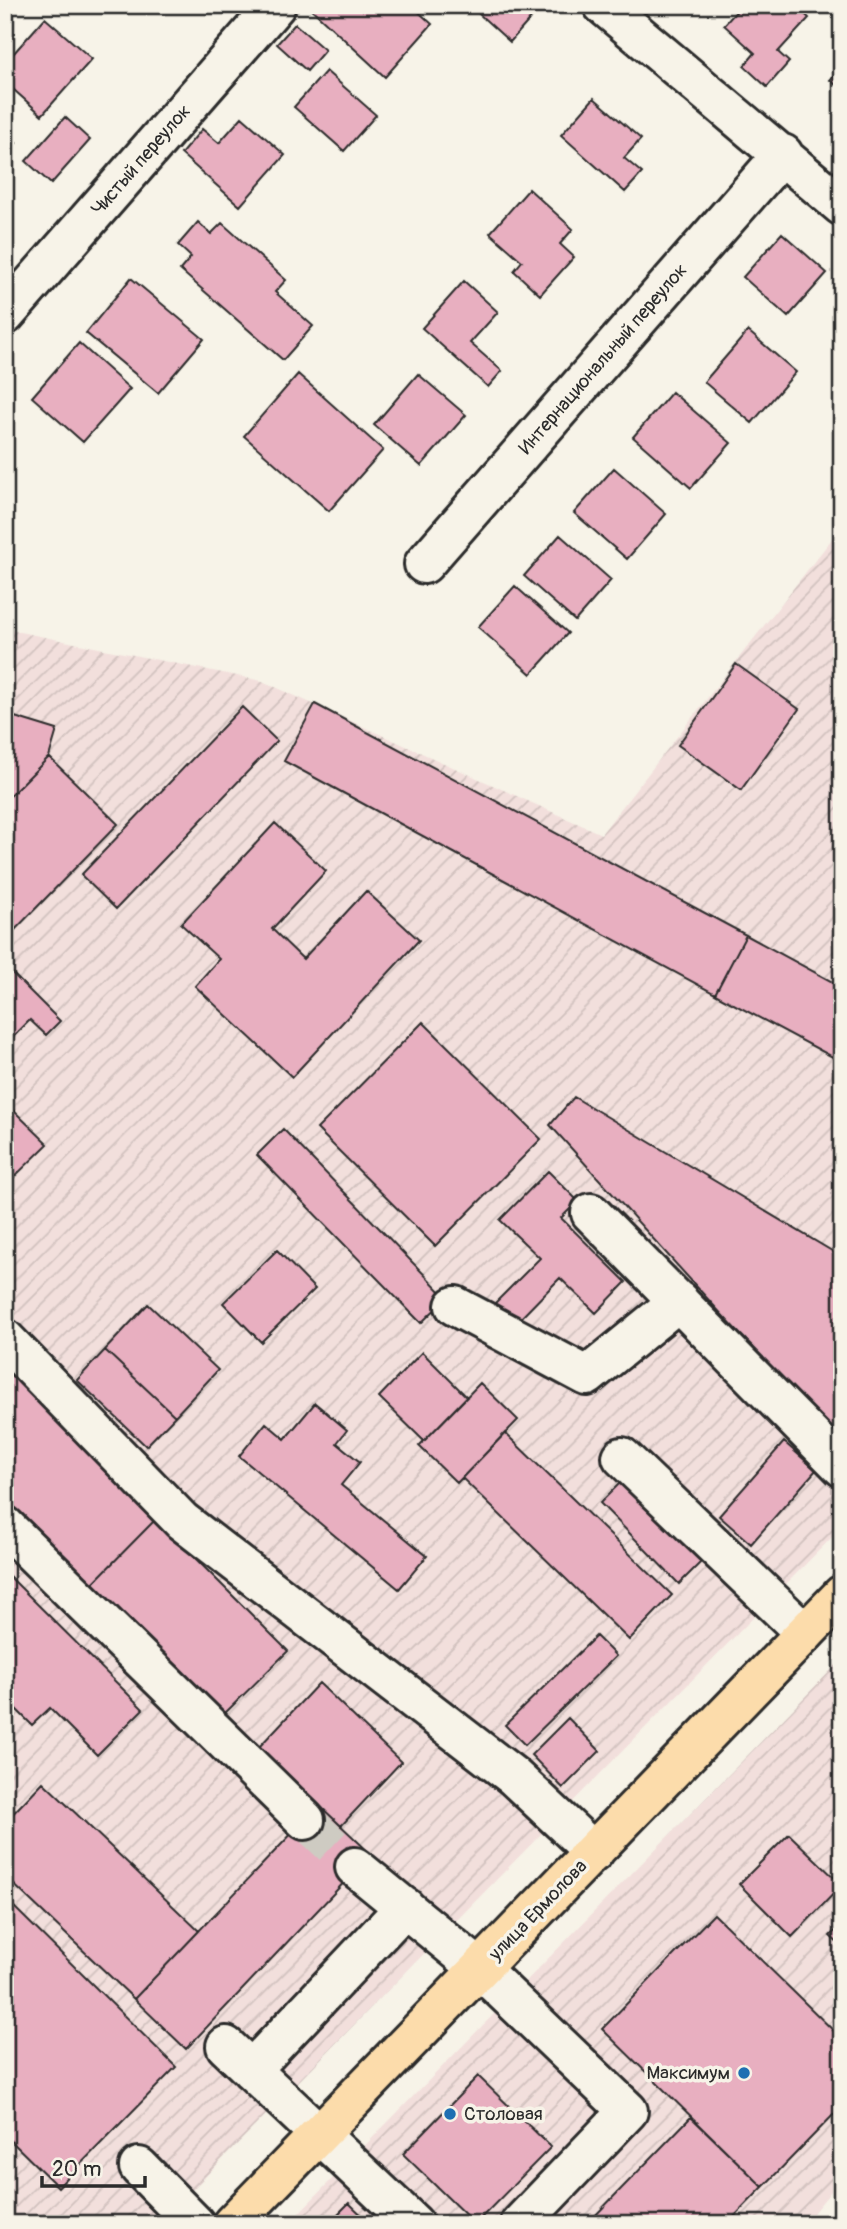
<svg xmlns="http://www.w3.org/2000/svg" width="847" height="2229" font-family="Pangolin,sans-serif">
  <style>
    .industrial { fill: url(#industrial-furrows) }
    .building { fill: #e8afc0; stroke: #2b2b2b; stroke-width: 2 }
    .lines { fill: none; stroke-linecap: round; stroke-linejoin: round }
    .minor-tunnel { stroke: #cecbc2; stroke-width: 38; stroke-dasharray: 38 19; stroke-linecap: butt }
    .minor-casing { stroke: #2b2b2b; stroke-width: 44 }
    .major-casing { stroke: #2b2b2b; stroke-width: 44 }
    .minor { stroke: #f7f3e8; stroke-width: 38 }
    .major { stroke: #fcdcab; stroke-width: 38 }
    .poi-dot { fill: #1f6fb2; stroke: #f7f3e8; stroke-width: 2.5 }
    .labels { text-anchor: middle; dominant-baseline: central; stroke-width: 7; stroke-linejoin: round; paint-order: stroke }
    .street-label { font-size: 19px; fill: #2b2b2b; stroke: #f7f3e8 }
    .poi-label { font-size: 19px; fill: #2b2b2b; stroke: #f7f3e8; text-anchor: end }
  </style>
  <defs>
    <pattern id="industrial-furrows" width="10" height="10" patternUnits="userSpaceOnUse" patternTransform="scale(1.75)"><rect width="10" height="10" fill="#f2dfdc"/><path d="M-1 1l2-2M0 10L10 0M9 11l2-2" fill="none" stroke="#d0c0bd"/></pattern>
  </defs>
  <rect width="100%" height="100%" fill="#f7f3e8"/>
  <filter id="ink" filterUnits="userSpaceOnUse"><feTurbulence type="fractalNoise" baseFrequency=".0143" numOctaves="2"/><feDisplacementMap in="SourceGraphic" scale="14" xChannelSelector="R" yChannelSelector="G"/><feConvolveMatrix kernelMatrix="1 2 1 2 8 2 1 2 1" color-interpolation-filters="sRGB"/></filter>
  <g filter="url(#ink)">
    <path class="industrial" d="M842,526V1527L159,2224H5V629L262,681L601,834Z
      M842,1659V2178L804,2224H288Z"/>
    <path class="building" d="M307,5H411L432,24L385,77Z
      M487,5H521L533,16L510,42L479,14Z
      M742,5H795L809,18L778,52L789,62L767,87L744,66L755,53L724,25Z
      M45,18L92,59L42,115L5,82V63Z
      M295,24L325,50L307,71L277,44Z
      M842,67V90L830,80Z
      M326,71L376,115L344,151L294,107Z
      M594,98L641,139L624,158L642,173L625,192L561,135Z
      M65,117L90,140L51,184L26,161Z
      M242,117L285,155L240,206L181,154L202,129L219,143Z
      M5,133L16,143L5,155Z
      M529,189L573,229L560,244L574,257L540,295L514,271L522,261L490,233Z
      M198,222L211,234L222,223L286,280L275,292L313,326L283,360L180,270L191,257L178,245Z
      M782,233L827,273L788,317L743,277Z
      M131,278L204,339L158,393L86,333Z
      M464,281L498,312L470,343L502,371L488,387L422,328Z
      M748,331L796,372L752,423L704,382Z
      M79,343L130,389L83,442L32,397Z
      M298,374L383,450L329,511L244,436Z
      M418,374L466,415L421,466L374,425Z
      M672,392L731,443L691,488L633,437Z
      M614,468L666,514L627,559L574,513Z
      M560,535L611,580L575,621L524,576Z
      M515,586L568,633L531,674L478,627Z
      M736,664L799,709L741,790L678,745Z
      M315,704L746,935L715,994L284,761Z
      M242,707L277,741L116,909L81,875Z
      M5,714L57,730L49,757L6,800Z
      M49,757L118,824L5,940V801Z
      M275,823L326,871L272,929L303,959L366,891L419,940L292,1077L195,986L219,959L181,924Z
      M746,935L842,987V1062L715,994Z
      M11,972L60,1021L46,1035L30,1020L5,1045V978Z
      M423,1022L541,1139L435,1246L317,1129Z
      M574,1097L842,1257V1447L550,1125Z
      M12,1109L48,1144L5,1186V1117Z
      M283,1129L447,1298L421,1323L257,1155Z
      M548,1171L578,1201L561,1218L626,1282L596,1313L560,1278L515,1324L494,1304L540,1258L500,1220Z
      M277,1250L315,1289L261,1342L223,1303Z
      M148,1304L218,1370L175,1416L105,1350Z
      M105,1350L175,1416L146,1446L77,1380Z
      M422,1352L467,1397L424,1441L379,1397Z
      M5,1368L156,1519L85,1591L5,1511Z
      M480,1383L518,1420L457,1483L419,1446Z
      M315,1403L347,1430L337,1443L360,1462L341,1485L427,1556L399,1589L239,1456L266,1423L285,1439Z
      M505,1433L672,1595L629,1640L462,1478Z
      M784,1442L816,1470L751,1544L719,1516Z
      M625,1478L704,1559L679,1584L600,1503Z
      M156,1519L288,1651L216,1722L85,1591Z
      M5,1572L143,1709L97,1755L50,1708L32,1725L5,1698Z
      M596,1636L616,1656L525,1745L505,1725Z
      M319,1683L401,1762L341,1826L259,1747Z
      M568,1718L600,1751L563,1788L531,1755Z
      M43,1782L199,1931L134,1999L5,1876V1822Z
      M319,1805L371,1854L186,2049L134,1999Z
      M789,1834L842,1885L792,1937L739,1884Z
      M5,1898L176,2067L58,2187L5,2135Z
      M714,1914L842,2039V2106L763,2187L602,2029Z
      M842,1924V1947L830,1936Z
      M478,2076L551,2147L475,2224L403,2154Z
      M691,2117L763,2187L727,2224H587Z
      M349,2203L371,2224H328Z"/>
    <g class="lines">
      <path class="minor-tunnel" d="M305,1820L355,1867"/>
      <defs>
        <path id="minor" d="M603,5L842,206
          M5,315L276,5
          M424,564L783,154
          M591,1213L842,1467
          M455,1306L587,1376L679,1301
          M5,1339L182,1521L513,1776L594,1852
          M622,1457L805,1633
          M5,1526L305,1820
          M355,1867L481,1970L628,2111L520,2224
          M226,2046L414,2224
          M251,2070L405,1907
          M139,2167L195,2224"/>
        <path id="major" d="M232,2224L842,1595"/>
      </defs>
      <use href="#minor" class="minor-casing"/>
      <use href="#major" class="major-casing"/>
      <use href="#minor" class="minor"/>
      <use href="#major" class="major"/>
    </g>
  </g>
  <g class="poi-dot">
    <circle cx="744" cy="2073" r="7"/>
    <circle cx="450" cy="2114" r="7"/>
  </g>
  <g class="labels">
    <g class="street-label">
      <text transform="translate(141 160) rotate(-49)">Чистый переулок</text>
      <text transform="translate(603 359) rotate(-49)">Интернациональный переулок</text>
      <text transform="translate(538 1910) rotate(-46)">улица Ермолова</text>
    </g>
    <g class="poi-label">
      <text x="730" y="2073">Максимум</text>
      <text x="464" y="2114" text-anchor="start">Столовая</text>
    </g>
  </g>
  <rect width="847" height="2229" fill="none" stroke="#f7f3e8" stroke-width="28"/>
  <rect x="14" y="14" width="819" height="2201" fill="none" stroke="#2b2b2b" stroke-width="2.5" filter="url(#ink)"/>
  <path d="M42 2176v10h103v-10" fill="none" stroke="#2b2b2b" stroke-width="3.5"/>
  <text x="52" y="2176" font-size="21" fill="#2b2b2b" stroke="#f7f3e8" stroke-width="5" paint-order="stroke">20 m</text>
</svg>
